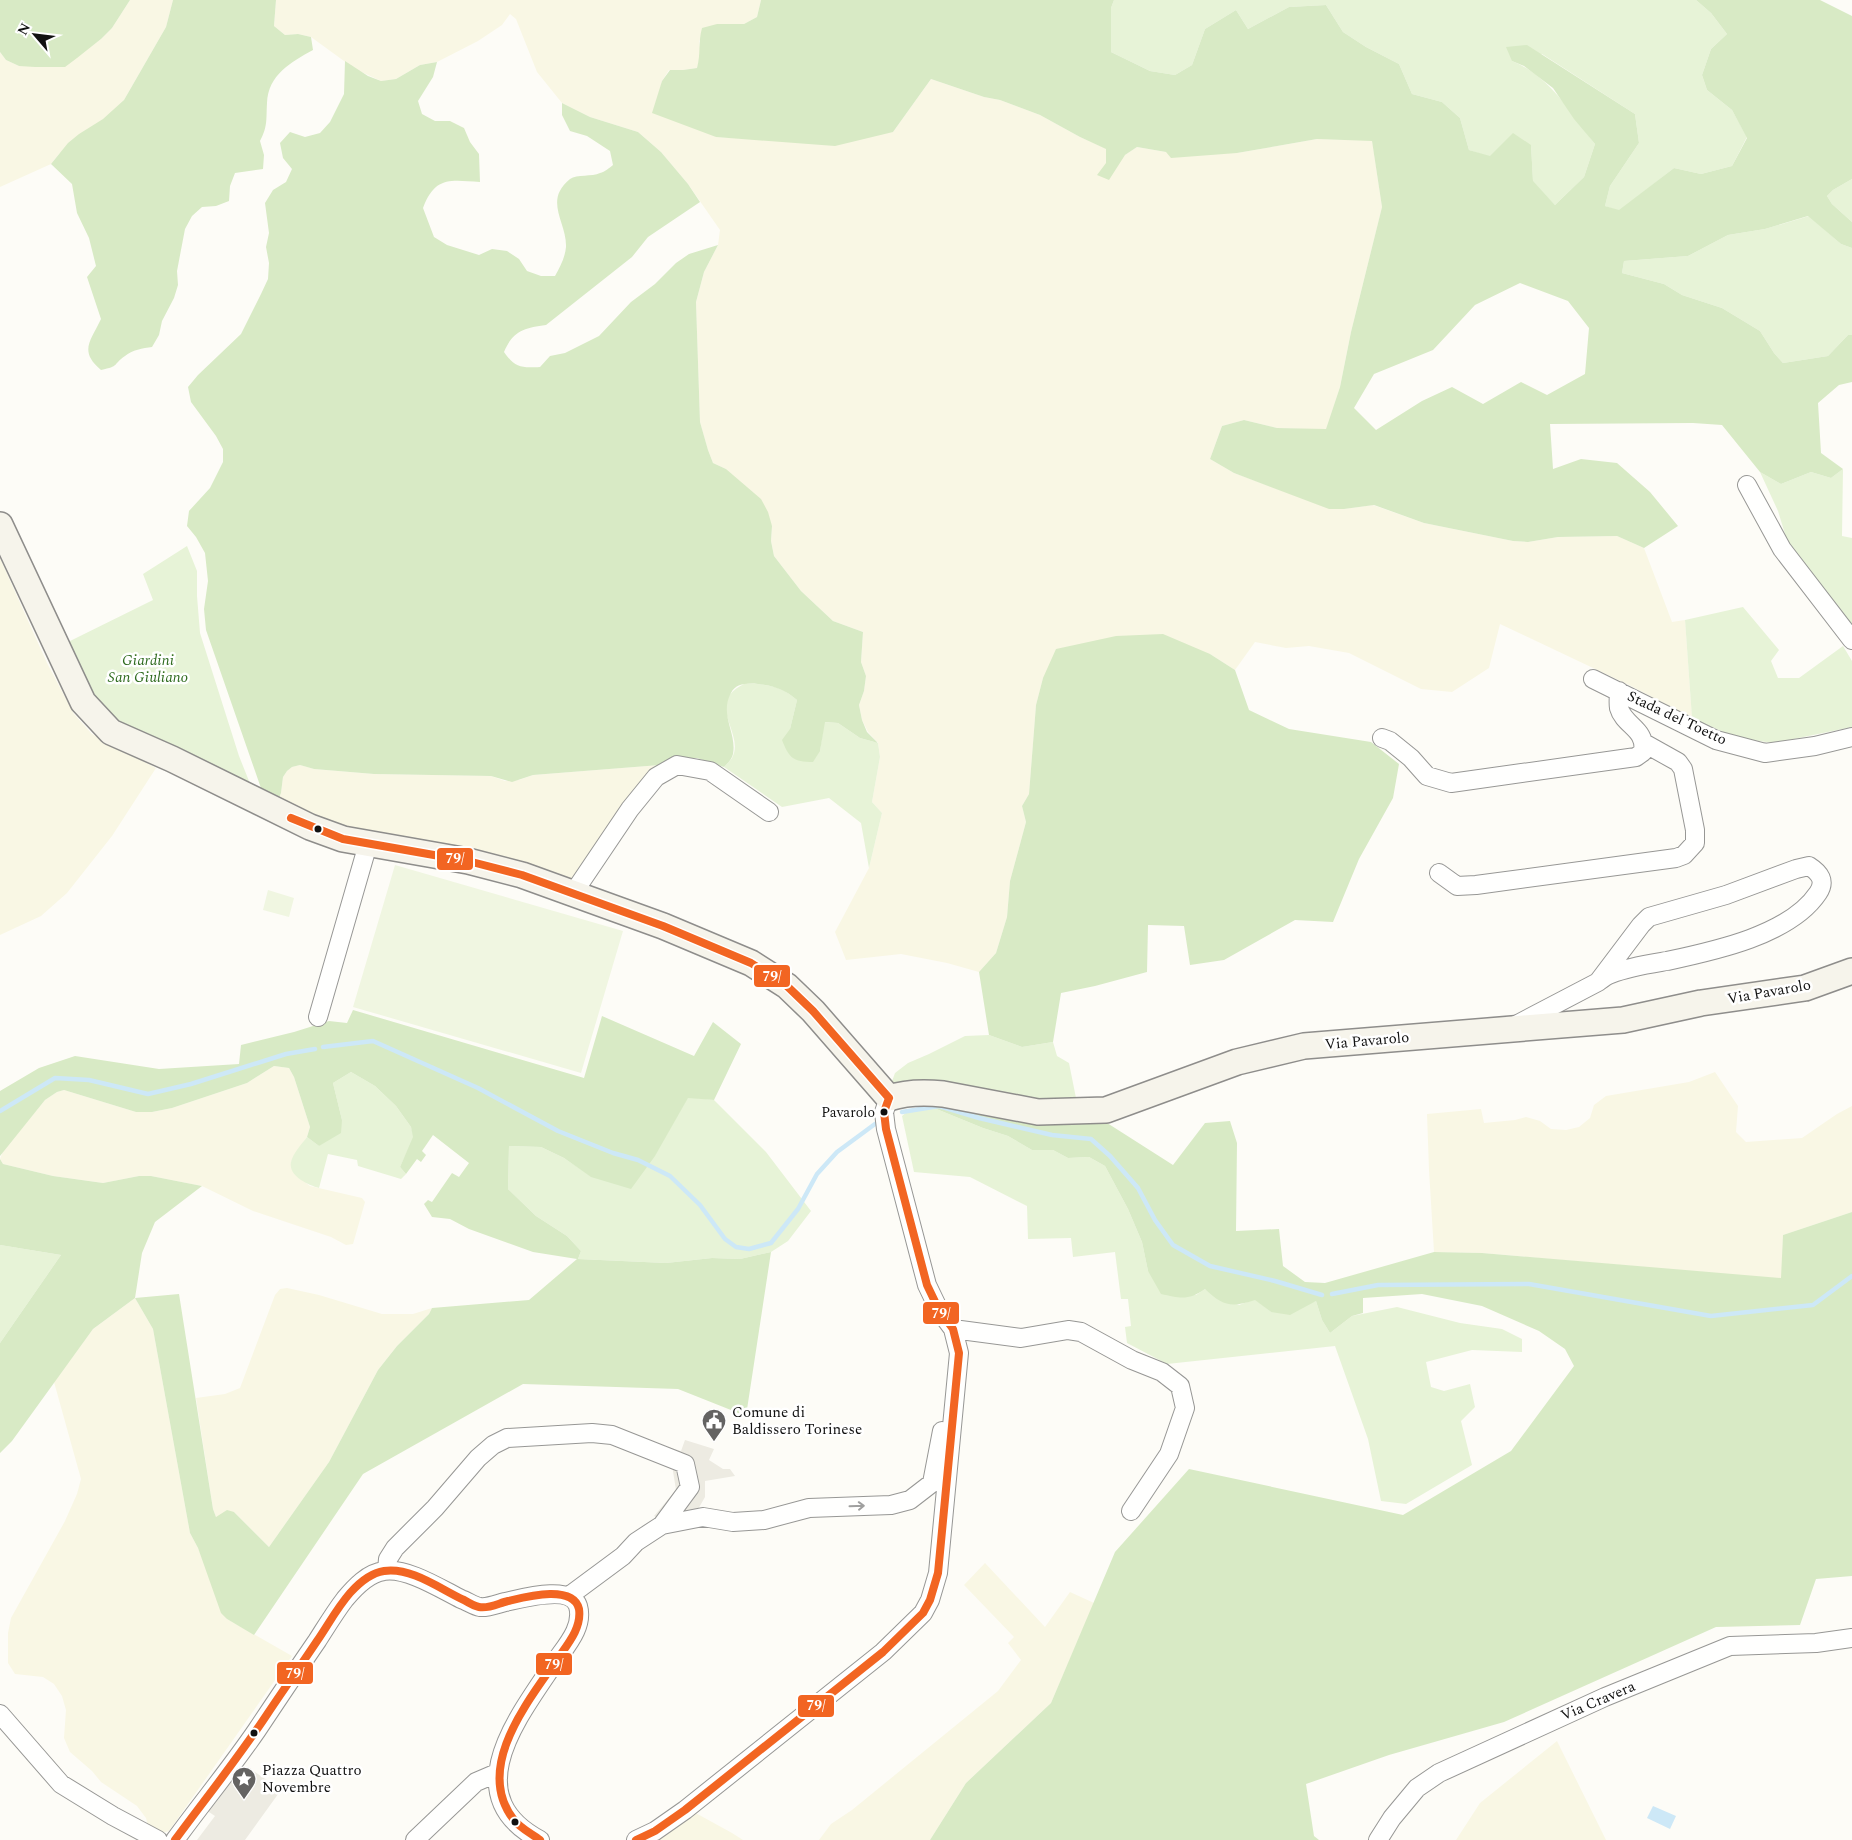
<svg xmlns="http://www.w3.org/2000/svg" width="1852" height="1840" font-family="Spectral,serif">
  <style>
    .farmland { fill: #f9f7e4 }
    .green { fill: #e7f3d7 }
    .forest { fill: #d8eac5; fill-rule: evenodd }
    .pitch { fill: #f0f6e1 }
    .plaza { fill: #edebe2 }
    .water { fill: #cde8f7 }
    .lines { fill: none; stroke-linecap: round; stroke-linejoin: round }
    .stream { stroke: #cde8f7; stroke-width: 4.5 }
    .street-casing { stroke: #979795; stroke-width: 20 }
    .secondary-casing { stroke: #8e8d8b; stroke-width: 28 }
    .street { stroke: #fffffe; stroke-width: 18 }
    .secondary { stroke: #f6f4eb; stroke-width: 25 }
    .bus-1-casing { stroke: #fff; stroke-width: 11 }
    .bus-1 { stroke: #f26522; stroke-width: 8 }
    .oneway { stroke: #a0a09f }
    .bus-dot { fill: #111; stroke: #fff; stroke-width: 2 }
    .labels { text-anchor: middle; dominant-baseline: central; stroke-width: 5; stroke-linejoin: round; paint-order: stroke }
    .bus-label { font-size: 14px; fill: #111; stroke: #fff; text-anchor: end }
    .park-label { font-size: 15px; font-style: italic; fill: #2f6b1f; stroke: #fff }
    .street-label { font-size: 15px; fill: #111; stroke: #fff }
    .poi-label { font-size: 15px; fill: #111; stroke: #fff; text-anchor: start }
    .line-badge { stroke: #fff; stroke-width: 2 }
    .badge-label { font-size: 14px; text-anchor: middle; font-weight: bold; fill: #fff }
  </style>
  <rect width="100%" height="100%" fill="#fdfcf7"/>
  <path class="farmland" d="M130,0H173L166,27L124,100L115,110L59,154L51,164L0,187V52L6,60L19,66H65L101,39L112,28Z
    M276,0H761L757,17L744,24H717L699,41L701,54L697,68L683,70H669L662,81L659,96L716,137L754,139L893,132L931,79L984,97L1000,100L1040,115L1080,137L1107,149L1106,163L1125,155L1137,147L1166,152L1237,153L1317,139L1372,140L1382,207L1351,332L1340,387L1326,430L1277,428L1244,420L1222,426L1210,459L1234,473L1315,503L1344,509L1373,505L1424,523L1513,541L1528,542L1558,537L1617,536L1644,548L1672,622L1685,620L1692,718L1631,686L1500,624L1489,668L1452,692L1421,689L1349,653L1309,646L1286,648L1255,642L1235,670L1210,654L1043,678L1036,705L1029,794L1022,806L1026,822L1010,881L1007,917L996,953L979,972L947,963L901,954L846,960L835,932L869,868L882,813L872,802L880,757L878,743L868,732L862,720L859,705L864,691L866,676L861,662L863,632L833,621L801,591L774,556L771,541L772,526L726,469L713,463L708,450L700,422L696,302L704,272L718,245L720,230L688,184L661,152L638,132L590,117L562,103L537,72L516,19L510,14L502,25L478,41L437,62L420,65L396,79L381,81L355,69L311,37L298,34L285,35L274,26Z
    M0,558L47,663L74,714L92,734L156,768L112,836L67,893L41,916L0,935Z
    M300,765L314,769L374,774L491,776L505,781L519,780L533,775L660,765L571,881L322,826L278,800L281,793L283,777L287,771L292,767Z
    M274,1066L289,1068L294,1077L310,1127L307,1137L291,1162L292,1169L296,1175L310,1186L362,1198L365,1202L353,1244L346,1245L331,1237L253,1211L202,1186L151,1176H139L103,1183L53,1176L3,1164L0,1159L3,1151L45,1100L57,1092L64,1090L136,1112H152L172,1108L247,1083Z
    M1715,1072L1738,1106L1736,1132L1746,1142L1802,1138L1837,1114L1852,1106V1212L1783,1235L1782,1279L1482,1253L1434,1252L1429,1170L1427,1114L1481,1109L1484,1123L1515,1120L1526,1117L1540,1121L1551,1129L1566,1130L1579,1127L1590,1118L1594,1105L1606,1096L1689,1082Z
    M287,1288L319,1295L382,1314H413L432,1308L429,1314L397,1346L378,1370L329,1462L269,1547L234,1512L216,1517L213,1509L196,1398L225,1394L240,1388L275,1295L280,1289Z
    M135,1298L153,1329L190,1533L198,1548L227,1619L292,1656L169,1831L162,1833L149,1830L146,1818L137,1806L101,1782L92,1771L70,1752L64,1738L66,1710L62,1696L54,1684L43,1677L15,1674L8,1663V1633L11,1618L65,1521L77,1494L81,1479L54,1382L93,1329Z
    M985,1563L1045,1627L1070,1592L1094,1603L1051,1703L966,1783L930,1840H819L831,1824L852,1810L998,1691L1021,1660L1008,1643L1014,1637L964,1585Z
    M1557,1741L1606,1840H1456L1480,1803Z
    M692,1811L732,1833L743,1840H652Z"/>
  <path class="green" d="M1114,0H1696L1711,13L1727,34L1711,49L1702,75L1707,90L1732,110L1747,137L1732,166L1701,174L1674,168L1619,211L1605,206L1610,186L1639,143L1635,114L1542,54L1512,61C1551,77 1570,113 1595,144L1584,177L1555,205L1533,182L1531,145L1490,157L1469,150L1460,118L1442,102L1412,94L1399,64L1366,47L1343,32L1326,5L1289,7L1248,29L1236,10L1205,29L1192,65L1175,75L1150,71L1111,52V8Z
    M1852,179V222L1832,204L1827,196L1833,190Z
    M1809,216L1841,244L1852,248V335H1848L1828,356L1783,363L1774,353L1760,331L1722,308L1682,295L1664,284L1622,273L1624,261L1688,256L1728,235L1765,229Z
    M1843,469L1842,536L1852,538V635L1792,557L1778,511L1760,472L1781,484L1811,472L1831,478Z
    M187,546L197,571V596L200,633L239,756L253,791L130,732L102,707L87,683L68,642L153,600L143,574Z
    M1743,607L1779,650L1771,661L1778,678H1799L1843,646L1852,661V727L1774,743L1737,738L1692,718L1685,620Z
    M746,683C768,685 780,685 797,700L790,729L820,751L824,722L838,723L860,738L878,743L880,757L872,802L882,813L869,868L861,823L829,798L782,807L724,767C727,764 730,761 732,758C746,733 702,703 746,683Z
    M989,1035L1022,1047L1053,1042L1057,1056L1069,1063L1076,1098L1034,1099L890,1087L895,1073L908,1063L929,1054L965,1036Z
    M351,1072L375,1086L396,1106L411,1127L414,1137L400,1167L406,1174L401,1179L358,1166L357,1160L328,1154L319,1188C308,1185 288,1176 291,1162C293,1153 302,1144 307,1137L319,1146L342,1120L333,1083Z
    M688,1097L714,1100L766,1152L811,1211L788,1241L771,1252L740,1259L712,1258L666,1263L578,1259L581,1251L567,1236L536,1216L508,1189L509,1146L541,1147L564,1158L592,1177L655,1155Z
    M934,1108L983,1128L1008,1136L1032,1150H1053L1068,1158L1089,1157L1105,1166L1128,1209L1142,1242L1148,1271L1196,1295L1205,1289L1239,1305L1255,1299L1271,1312L1316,1301L1322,1320L1330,1333L1352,1316L1397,1307L1460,1323L1502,1329L1522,1339V1352L1472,1350L1426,1362L1431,1387L1444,1391L1470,1384L1475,1407L1461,1421L1472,1465L1406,1504L1381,1501L1368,1439L1335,1346L1167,1364L1127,1343L1125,1327L1131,1326L1128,1299H1121L1115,1252L1073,1257L1071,1238L1028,1239L1027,1206L970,1177L914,1172L902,1116L908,1111Z
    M0,1245L61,1255L0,1343Z"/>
  <path class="forest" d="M0,0H130L112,28L101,39L77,58L65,67H35L19,66L6,60L0,52Z
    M173,0H276L274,26L285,35L298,34L311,37L313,50C291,62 268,75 267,103C266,119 268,126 260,141L264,155L263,169L235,173L230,186L229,201L216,206L202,207L192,216L185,229L177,271L178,285L174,298L162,321L159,335L152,347C143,348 132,350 125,356C112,365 120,366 101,370C79,351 90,342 101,319L87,277L96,266L89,238L77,213L72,184L51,164L68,143L79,134L103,119L124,100L166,27Z
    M761,0H1114L1111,8V52L1150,71L1175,75L1192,65L1205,29L1236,10L1248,29L1289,7L1326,5L1343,32L1366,47L1399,64L1412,94L1442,102L1460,118L1469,150L1490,156L1513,133L1531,145L1533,181L1555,205L1584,177L1595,144L1574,119L1553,88L1524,66L1512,61L1506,47L1527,45L1635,114L1639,143L1610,186L1605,206L1619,210L1674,168L1701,174L1732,166L1747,138L1732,110L1707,90L1702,75L1711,49L1727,34L1711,13L1696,0H1820L1852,16V179L1833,190L1827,196L1832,204L1852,222V248L1841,244L1808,216L1765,229L1728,235L1688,256L1624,261L1622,273L1664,284L1682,295L1722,308L1760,331L1774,353L1783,363L1828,356L1848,335H1852V382L1839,385L1818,403L1821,453L1843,469L1831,478L1811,472L1781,484L1760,472L1722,425L1693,423L1550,424L1553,469L1581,459L1617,463L1650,492L1678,526L1644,548L1617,536L1558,537L1528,542L1513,541L1424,523L1374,505L1344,509H1329L1234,473L1210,459L1222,426L1244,420L1277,428L1326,429L1340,387L1351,332L1382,207L1372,141L1317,139L1237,153L1171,158L1166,152L1137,147L1125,155L1109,180L1097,175L1106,163V149L1080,137L1040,115L1000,100L984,97L931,79L893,132L835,146L716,137L652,113L662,81L670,70H683L697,68C701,54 698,42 702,28L717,24H744L757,17ZM1520,283L1568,301L1589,328L1585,374L1547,395L1521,382L1483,404L1452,387L1422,401L1376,430L1354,408L1374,374L1433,350L1475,305Z
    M345,61L368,76L381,81L396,79L420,65L437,62L433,77L418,101L422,114L435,121H450L464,128L470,142L479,154L480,182C450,180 435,176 423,208L434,237L447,245L479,255L492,249L507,251L519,259L527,271L541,276H555C560,267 565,258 566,247C567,222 543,201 570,179C577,174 592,177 600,173C605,172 609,168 613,165L610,151L587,136L570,131L562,115V103L590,117L638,132L661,152L688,184L700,202L648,237L632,257L546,325C524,328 513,331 504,352C515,368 521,368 540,367L550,356L565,353L599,336L631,302L655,284L676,263L689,254L718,245L704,272L696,302L700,422L708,450L713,463L726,469L761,499L768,512L772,526L771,541L774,556L801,591L833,621L863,632L861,662L866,676L864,691L859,705L862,720L867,732L878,743L860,738L838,723L825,722L820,751L813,762C793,762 789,758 782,740L790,729L797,700C784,689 774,686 758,684C748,683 736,683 731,693C719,714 737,733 733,754C732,759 728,763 724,767L697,758H684L660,765L533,775L512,782L491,776L374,774L314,769L300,765L292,767L287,771L283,777L281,793L278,800L263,794L206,630L204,609L208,581L205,553L196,537L187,526L189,511L210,488L223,462V449L216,436L191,402L188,387L198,375L241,334L261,294L268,279L269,263L266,247L269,233L265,203L273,190L286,182L292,169L283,158L280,143L290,132L305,137L320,133L330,122L344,94Z
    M1163,634L1210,654L1235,670L1249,710L1289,729L1371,742L1399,764L1393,798L1359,859L1333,922L1295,920L1224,960L1190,965L1184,926L1148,925L1147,972L1095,986L1061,993L1053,1042L1022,1047L989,1035L979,972L996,953L1007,917L1010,881L1026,822L1022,806L1029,794L1036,705L1043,678L1056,649L1116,636Z
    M353,1010L584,1078L602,1016L694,1056L713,1022L741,1044L714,1100L688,1098L655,1156L631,1189L591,1177L564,1158L541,1147L509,1146L508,1189L536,1216L567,1236L581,1251L578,1259L666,1263L712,1258L740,1259L771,1252L746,1416L678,1389L523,1384L363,1474L254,1635L227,1619L221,1613L198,1548L190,1533L153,1329L135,1298L93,1329L12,1441L0,1453V1343L61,1255L0,1245V1159L3,1164L53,1176L103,1183L139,1176H151L202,1186L155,1222L142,1253L135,1298L179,1294L213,1509L216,1517L227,1510L234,1512L269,1547L329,1462L378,1370L397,1346L429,1314L432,1308L529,1300L577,1259L533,1252L469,1229L450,1219L432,1217L424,1204L428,1200L432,1202L452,1173L459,1177L469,1163L433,1135L422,1151L426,1155L421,1162L417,1159L406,1174L400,1167L413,1137L411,1127L396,1106L375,1086L351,1072L333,1083L342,1120L341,1133L319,1146L307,1137L310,1127L294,1077L289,1068L274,1066L247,1083L172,1108L152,1112H136L64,1090L57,1092L45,1100L0,1156V1091L39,1068L75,1056L159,1069L239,1064L241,1045L294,1032L329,1021L347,1023Z
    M938,1104L958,1105L1016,1121H1104L1173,1165L1205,1123L1230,1121L1237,1143L1236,1231L1279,1229L1283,1266L1305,1282L1325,1283L1434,1252L1482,1253L1781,1278L1783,1235L1852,1212V1576L1816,1579L1800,1625L1716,1627L1504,1722L1389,1755L1306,1784L1314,1836L1319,1840H930L966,1783L1051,1703L1115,1552L1189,1469L1403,1515L1511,1451L1574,1366L1565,1349L1539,1331L1482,1306L1422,1294L1363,1298V1313L1352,1316L1330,1333L1322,1320L1316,1301L1290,1315L1271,1312L1255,1300C1231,1308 1223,1306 1205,1289C1188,1301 1180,1298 1161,1294L1148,1271L1142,1242L1128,1209L1105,1166L1089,1157L1068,1158L1053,1150H1032L1008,1136L983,1128L934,1108Z"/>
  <path class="pitch" d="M395,865L623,931L581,1073L353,1007Z
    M268,890L294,898L289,917L263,910Z"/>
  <path class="plaza" d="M685,1440L714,1449L709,1460L723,1469H730L735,1476L705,1481V1497L697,1511L663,1521L654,1516L676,1490L672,1465L664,1462L668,1447L681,1451Z
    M239,1767L255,1772L281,1790L245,1840H197L215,1816L206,1810Z"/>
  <path class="water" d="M1653,1806L1676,1816L1670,1829L1647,1818Z"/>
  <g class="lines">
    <path class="stream" d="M323,1047L373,1041L478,1088L558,1131L613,1153L638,1160L670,1176L700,1205L725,1239L736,1247L749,1249L771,1243L798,1209L817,1174L837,1152L875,1124
      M0,1111L55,1078L89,1080L148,1094L191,1084L286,1054L315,1049
      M902,1112L939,1106L979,1118L1052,1135L1091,1139L1110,1156L1138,1188L1155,1220L1173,1245L1210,1266L1275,1281L1322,1295
      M1332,1294L1378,1285L1529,1284L1711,1316L1813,1305L1852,1276"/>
    <defs>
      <path id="street" d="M1747,485L1782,549L1852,640
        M1593,679L1716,740L1765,753L1815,746L1852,737
        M1382,738L1390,741L1411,758L1427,776L1451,783L1636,757L1643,752C1647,729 1624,726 1619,708C1618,702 1619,697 1619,691
        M1439,873L1457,886L1476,885L1676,858L1684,855L1695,843V830L1683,769L1678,762L1644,743
        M574,892L630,809L656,777L677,765L710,771L769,812
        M318,1017L368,844
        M1514,1026L1598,982L1641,925L1649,917L1726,895L1796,869L1809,866C1820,873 1826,881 1818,893C1790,935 1714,951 1667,961C1649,964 1628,967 1611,974C1607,975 1602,979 1598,982
        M953,1329L1021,1338L1068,1330L1081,1332L1132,1360L1162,1372L1180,1386L1185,1408L1169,1454L1131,1511
        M387,1570L388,1559L395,1548L435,1508L478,1458L493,1445L507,1438L592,1433L612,1435L685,1464L690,1487L662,1525
        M569,1596L623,1556L636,1542L662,1525L703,1517L733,1522L764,1520L809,1508L891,1505L910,1500L932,1483L942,1431
        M0,1714L61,1784L113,1816L158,1840
        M175,1840C202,1803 231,1768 257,1730C277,1700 297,1670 317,1641C326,1627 335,1612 345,1599C355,1587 368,1573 384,1571C406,1567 441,1589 461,1599C467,1601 474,1606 480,1607C488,1608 497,1604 505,1602C520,1599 571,1584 578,1606C584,1627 566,1646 555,1662C519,1716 455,1795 540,1840
        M415,1840L476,1782L497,1773
        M636,1840L655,1831L685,1810L883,1652L923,1613L930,1600L938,1573L959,1353L953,1329L939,1310L927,1285L886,1129L884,1112L889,1098
        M1378,1840L1392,1818L1417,1788L1439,1773L1605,1697L1730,1646L1816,1643L1852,1638"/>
      <path id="secondary" d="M0,525L83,702L111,732L172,759L310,827L343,839L468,861L522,875L663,926L751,963L787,986L813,1011L889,1098C907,1092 924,1092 943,1094L1038,1112L1106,1110L1237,1062L1304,1046L1623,1020L1701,1003L1805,988L1852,971"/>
    </defs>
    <use href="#street" class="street-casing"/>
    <use href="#secondary" class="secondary-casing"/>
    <use href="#street" class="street"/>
    <use href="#secondary" class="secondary"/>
    <defs>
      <path id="bus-1" d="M291,818L343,839L468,861L522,875L663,926L751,963L787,986L813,1011L889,1098
        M175,1840C206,1798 239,1757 268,1713C284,1689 301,1665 317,1641C328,1625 337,1608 350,1593C359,1583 370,1573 384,1571C412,1567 440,1589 464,1600C469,1603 474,1606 479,1607C489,1609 499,1603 508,1601C525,1597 573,1584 579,1609C582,1629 566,1646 556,1661C526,1704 474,1769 514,1820C520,1828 532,1834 540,1840
        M636,1840L655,1831L685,1810L883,1652L923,1613L930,1600L938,1573L959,1353L953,1329L939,1310L927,1285L886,1129L884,1112L889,1098"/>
    </defs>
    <use href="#bus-1" class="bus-1-casing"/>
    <use href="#bus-1" class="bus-1"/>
  </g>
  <defs><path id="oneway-shaft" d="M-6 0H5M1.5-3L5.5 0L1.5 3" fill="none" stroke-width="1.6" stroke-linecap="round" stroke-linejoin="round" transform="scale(1.25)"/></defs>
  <use class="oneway" href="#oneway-shaft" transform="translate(857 1506) rotate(-2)"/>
  <defs>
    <symbol id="civic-pin" viewBox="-11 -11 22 30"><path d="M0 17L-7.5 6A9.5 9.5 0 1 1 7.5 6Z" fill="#646362" stroke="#fff"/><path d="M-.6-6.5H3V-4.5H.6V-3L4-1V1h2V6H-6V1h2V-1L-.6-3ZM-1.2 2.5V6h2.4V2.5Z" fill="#fff"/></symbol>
    <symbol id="sight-pin" viewBox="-11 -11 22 30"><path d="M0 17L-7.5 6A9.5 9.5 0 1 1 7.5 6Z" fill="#646362" stroke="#fff"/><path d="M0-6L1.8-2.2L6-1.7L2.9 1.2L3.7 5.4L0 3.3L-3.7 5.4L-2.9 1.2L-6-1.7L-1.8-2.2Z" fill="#fff"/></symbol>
  </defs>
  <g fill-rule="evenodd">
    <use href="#civic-pin" x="700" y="1407" width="28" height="38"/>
    <use href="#sight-pin" x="230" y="1765" width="28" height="38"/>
  </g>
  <g class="bus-dot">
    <circle cx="318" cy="829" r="4.5"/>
    <circle cx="884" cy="1112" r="4.5"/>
    <circle cx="254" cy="1733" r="4.5"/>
    <circle cx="515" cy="1822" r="4.5"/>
  </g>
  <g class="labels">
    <g class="bus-label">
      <text x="875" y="1112">Pavarolo</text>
    </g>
    <g class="park-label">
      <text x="148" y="660">Giardini<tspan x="148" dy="17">San Giuliano</tspan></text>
    </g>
    <g class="street-label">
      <text transform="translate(1677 718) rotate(25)">Stada del Toetto</text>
      <text transform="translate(1769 992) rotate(-10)">Via Pavarolo</text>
      <text transform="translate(1367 1041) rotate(-5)">Via Pavarolo</text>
      <text transform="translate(1598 1701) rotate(-23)">Via Cravera</text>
    </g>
    <g class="poi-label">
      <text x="732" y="1412">Comune di<tspan x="732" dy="17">Baldissero Torinese</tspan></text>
      <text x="262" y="1770">Piazza Quattro<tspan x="262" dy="17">Novembre</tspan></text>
    </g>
  </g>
  <g class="line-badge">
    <rect x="436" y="847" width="38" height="24" rx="5" fill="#f26522"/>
    <rect x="753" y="964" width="38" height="24" rx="5" fill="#f26522"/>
    <rect x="922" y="1301" width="38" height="24" rx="5" fill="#f26522"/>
    <rect x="535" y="1652" width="38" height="24" rx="5" fill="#f26522"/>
    <rect x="276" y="1661" width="38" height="24" rx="5" fill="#f26522"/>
    <rect x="797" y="1694" width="38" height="24" rx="5" fill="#f26522"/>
  </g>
  <g class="badge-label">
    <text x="455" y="863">79/</text>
    <text x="772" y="981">79/</text>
    <text x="941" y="1318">79/</text>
    <text x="554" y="1669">79/</text>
    <text x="295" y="1678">79/</text>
    <text x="816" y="1710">79/</text>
  </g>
  <g transform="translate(35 35) rotate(298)" stroke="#ffffff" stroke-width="4" paint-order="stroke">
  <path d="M0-4L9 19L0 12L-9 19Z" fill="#111111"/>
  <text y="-8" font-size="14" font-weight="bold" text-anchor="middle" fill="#111111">N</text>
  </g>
</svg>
